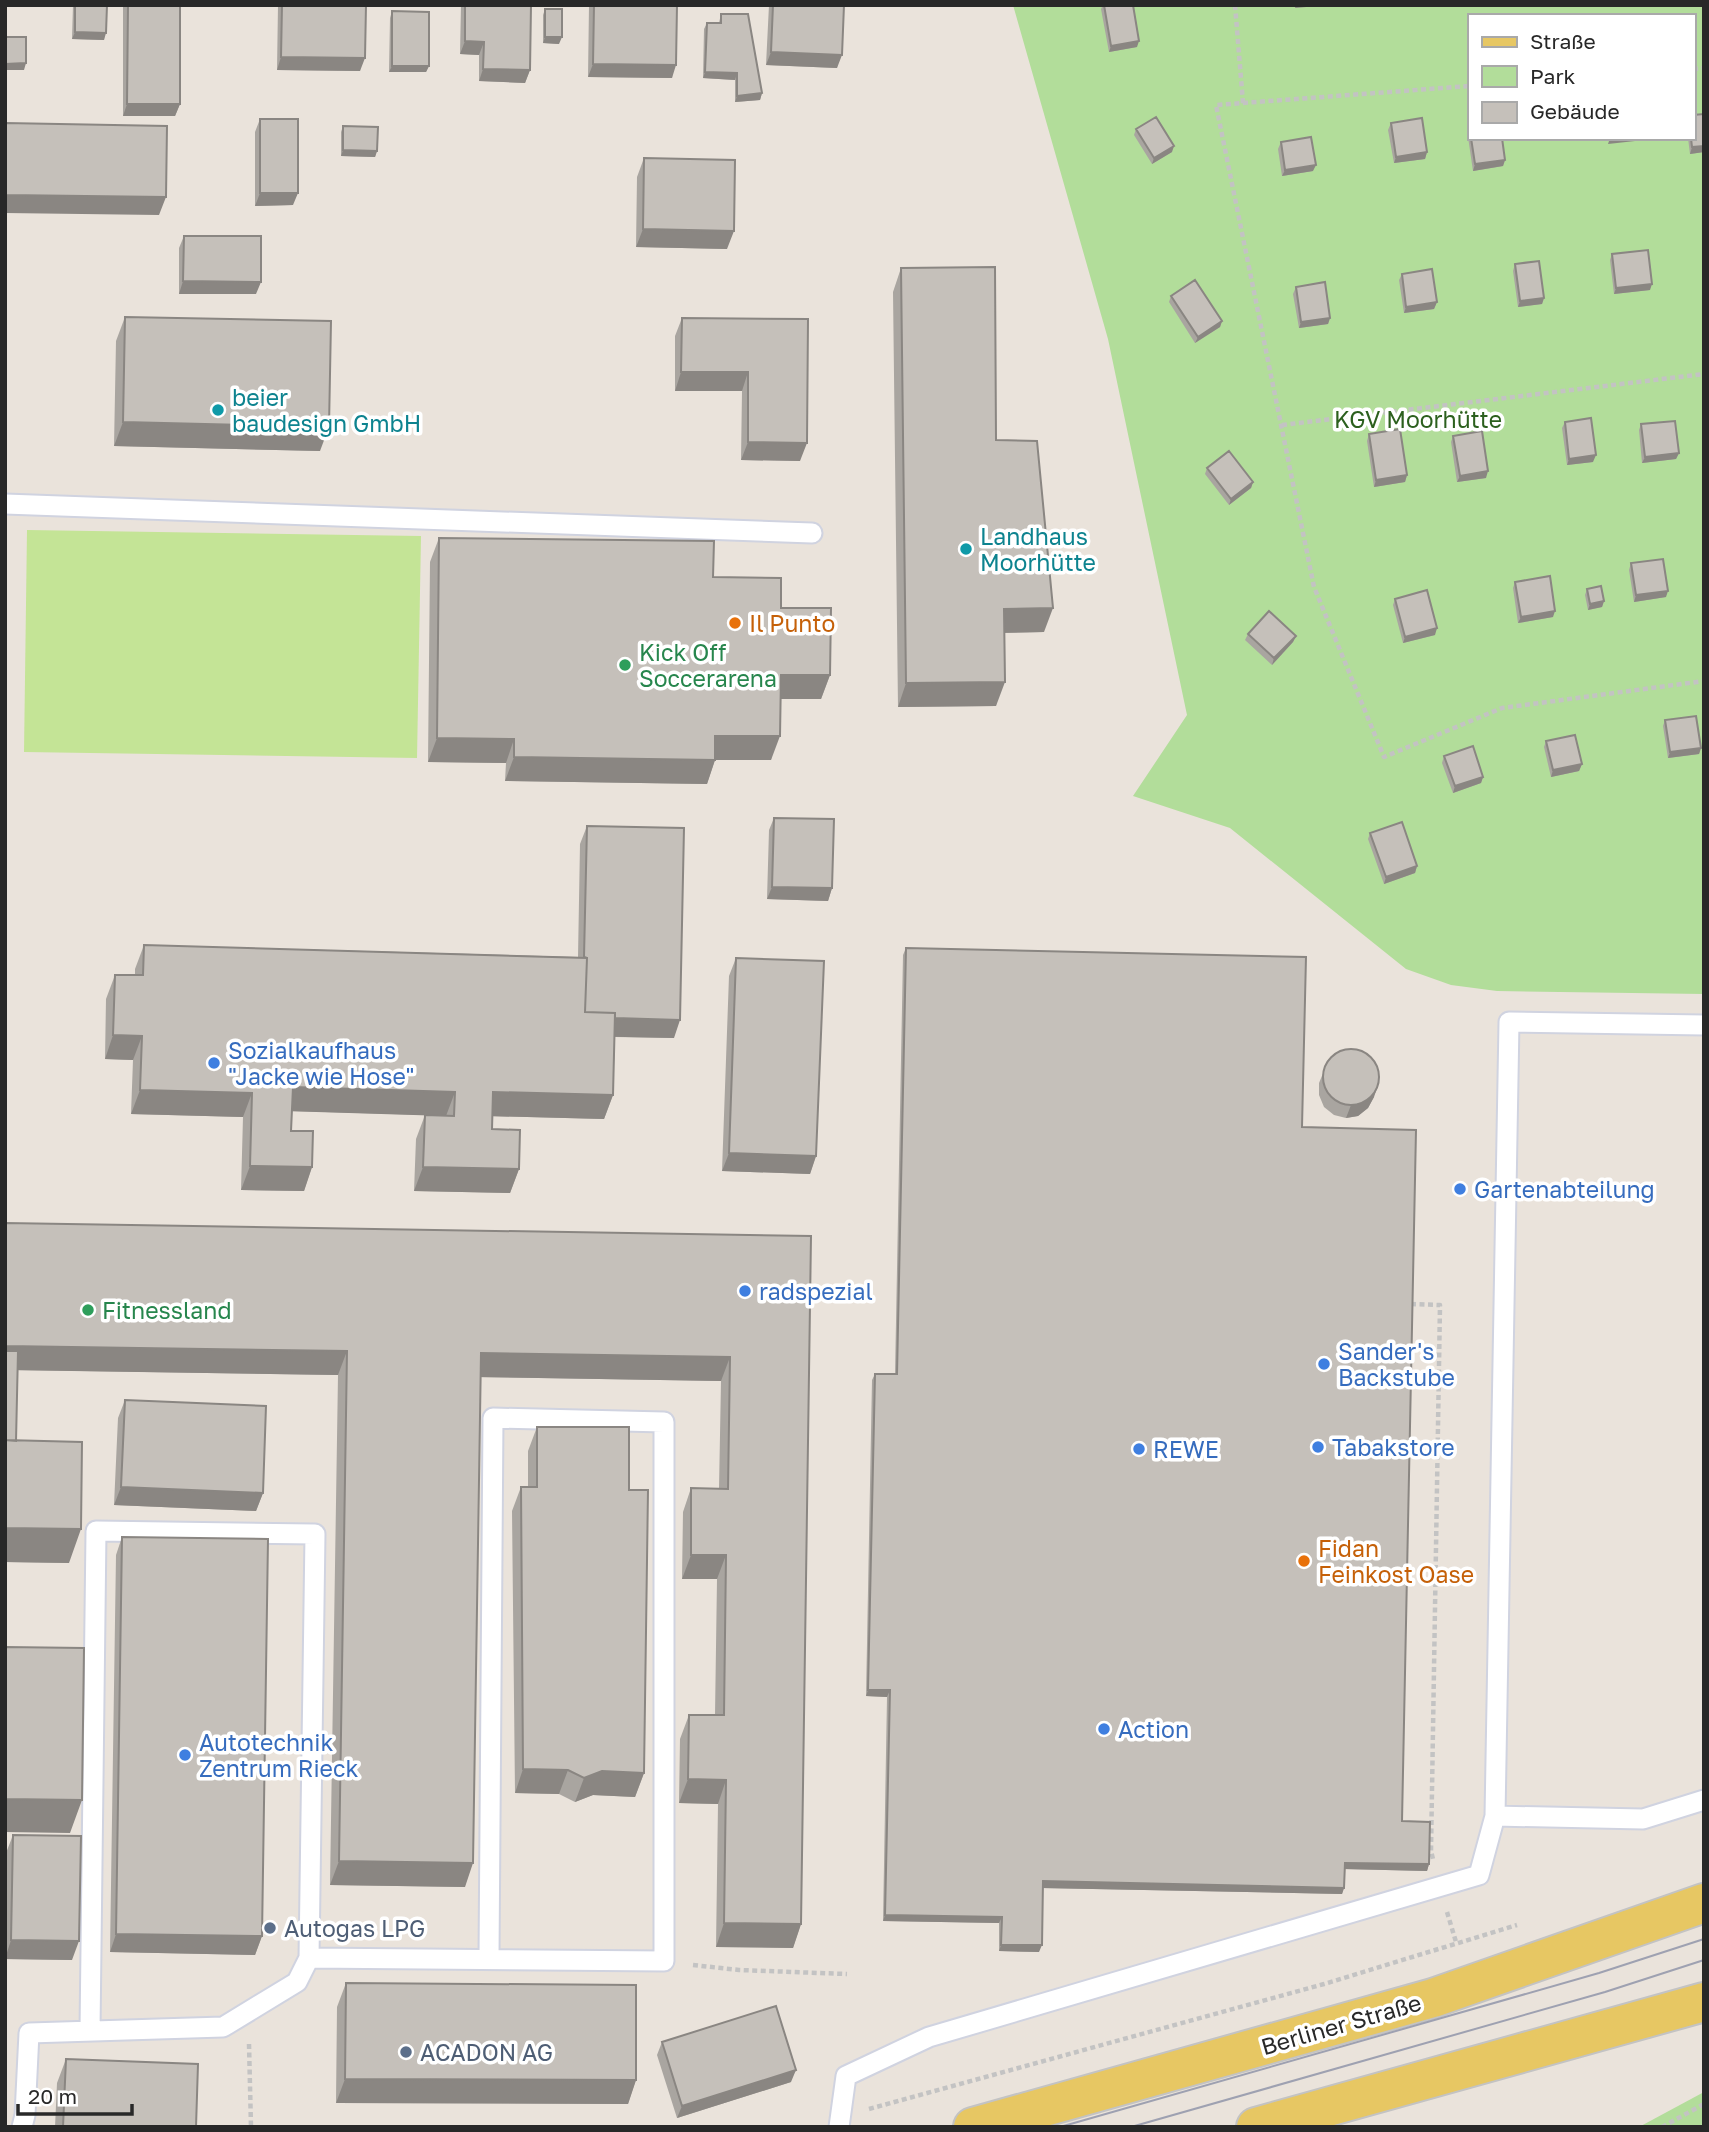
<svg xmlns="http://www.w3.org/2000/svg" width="1709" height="2132" font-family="'Golos Text',sans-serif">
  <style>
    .green { fill: #b2dd9a; fill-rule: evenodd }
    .pitch { fill: #c4e496 }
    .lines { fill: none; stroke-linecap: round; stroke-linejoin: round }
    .lane-casing { stroke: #d0d3e0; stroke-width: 23 }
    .primary-casing { stroke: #c3c3c3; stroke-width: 42 }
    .path { stroke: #c3c3c3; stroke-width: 4.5; stroke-dasharray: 5 3.5; stroke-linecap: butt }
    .lane { stroke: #fff; stroke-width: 19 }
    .primary { stroke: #e7c763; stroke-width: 38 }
    .tram { stroke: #9ea1b1; stroke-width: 2 }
    .wall { fill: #a9a5a0 }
    .shaded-wall { fill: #8a8682 }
    .building { fill: #c5c0ba; stroke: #8a8682; stroke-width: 2 }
    .culture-dot { fill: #0f9aa8; stroke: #fff; stroke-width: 2.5 }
    .food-dot { fill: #e8710a; stroke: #fff; stroke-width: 2.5 }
    .leisure-dot { fill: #2e9e5b; stroke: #fff; stroke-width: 2.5 }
    .shop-dot { fill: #3f7fe0; stroke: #fff; stroke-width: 2.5 }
    .service-dot { fill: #5c6f8a; stroke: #fff; stroke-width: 2.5 }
    .labels { text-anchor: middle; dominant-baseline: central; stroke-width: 7; stroke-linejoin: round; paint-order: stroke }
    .culture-label { font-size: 23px; fill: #0d838f; stroke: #fff; text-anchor: start }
    .park-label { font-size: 23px; fill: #2c601e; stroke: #fff }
    .food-label { font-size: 23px; fill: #c56008; stroke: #fff; text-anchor: start }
    .leisure-label { font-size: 23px; fill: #27864d; stroke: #fff; text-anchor: start }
    .shop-label { font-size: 23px; fill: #366cbe; stroke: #fff; text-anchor: start }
    .service-label { font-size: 23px; fill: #4e5e75; stroke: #fff; text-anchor: start }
    .street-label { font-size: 23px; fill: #282828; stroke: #fff }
  </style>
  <rect width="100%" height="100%" fill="#eae3db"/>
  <path class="green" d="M1013,5H1704V994L1497,991L1451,985L1406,969L1230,828L1133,796L1187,715L1108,339ZM1469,16H1693V138H1469Z
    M1704,2092V2127H1639Z"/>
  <path class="pitch" d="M27,530L421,536L417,758L24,752Z"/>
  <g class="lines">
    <defs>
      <path id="lane" d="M5,504L812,533
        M1704,1025L1509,1022L1495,1816L1643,1819L1704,1800
        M90,2031L96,1531L315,1534L309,1958
        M22,2127L25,2115L29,2033L223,2027L297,1982L309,1958L664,1961V1422L493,1418L489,1958
        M839,2127L846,2076L929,2037L1479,1875L1495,1816"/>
      <path id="primary" d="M973,2127L1433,1998L1704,1903
        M1256,2127L1704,2002"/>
    </defs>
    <use href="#lane" class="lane-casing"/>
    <use href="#primary" class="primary-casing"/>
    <path class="path" d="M1235,5L1243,103L1216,105L1314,587L1384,757L1502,708L1704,681
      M1693,69L1704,68
      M1243,103L1469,86
      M1282,425L1704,374
      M1411,1304L1440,1305L1431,1851L1433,1859
      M1447,1912L1456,1942
      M693,1965L739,1970L847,1974
      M249,2044L251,2127
      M869,2109L1324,1984L1517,1925
      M1662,2127L1704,2104"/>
    <use href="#lane" class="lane"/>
    <use href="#primary" class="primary"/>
    <path class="tram" d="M1060,2127L1599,1973L1704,1939
      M1131,2127L1605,1992L1704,1960"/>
  </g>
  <path class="wall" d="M73,5H107L104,40L72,39Z
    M123,5H180V104L175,116H123Z
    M278,5H366L360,71L277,70Z
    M461,5H531L530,70L525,83L479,81V55L460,54Z
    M589,5H677L672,78L588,77Z
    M769,5H844L837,68L766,65Z
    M1103,5H1104L1137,47L1109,52L1101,9Z
    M545,9L559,44L543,43V15Z
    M392,11L429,66L426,72H389L390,18Z
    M721,14L762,93L760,100L735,102V80L703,78L704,29L707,23H719Z
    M1704,114V152L1690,154L1688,138H1693Z
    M260,119L293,205L255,206V132Z
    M1391,123L1427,152L1425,159L1394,163L1388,130Z
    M343,126L377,151L375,157L341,156V132Z
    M1136,129L1172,152L1152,164L1134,135Z
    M1469,132V138H1502L1505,160L1503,166L1473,171L1468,137Z
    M1281,142L1313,171L1282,176L1278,149Z
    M644,158L727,249L636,247L637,177Z
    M184,236L256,294H179V248Z
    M1612,254L1650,290L1614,294L1610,260Z
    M1515,264L1544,298L1542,304L1518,307L1513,271Z
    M901,268L996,440L1044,632L1004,633L996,706L898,707L893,292Z
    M1402,274L1437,302L1434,309L1404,313L1399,280Z
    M1296,287L1330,318L1328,324L1299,328L1293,294Z
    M1171,296L1222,321L1220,327L1195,343L1169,302Z
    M125,317L320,451L114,446L116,341Z
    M682,318L808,319L800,461L741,460L742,391H675V336Z
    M1565,422L1593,462L1567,465L1562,428Z
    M1641,424L1679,453L1676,459L1642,463L1639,430Z
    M1369,434L1407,475L1405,482L1374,487L1367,441Z
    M1453,436L1486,478L1457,482L1451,442Z
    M1207,468L1253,482L1251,488L1229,505L1205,474Z
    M439,538L713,577L781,608L830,675L821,699H781L771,760H715L707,784L505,781L506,763L428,762L430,562Z
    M1631,563L1666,597L1634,602L1629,570Z
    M1515,582L1553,617L1518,623L1513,588Z
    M1587,589L1604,601L1602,607L1588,610L1585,595Z
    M1395,599L1435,635L1403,643L1393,605Z
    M1248,634L1296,636L1293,642L1272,665L1245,640Z
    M1665,720L1701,748L1699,754L1668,758L1663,726Z
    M1546,741L1582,764L1579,771L1551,777L1544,747Z
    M1444,756L1483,777L1481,783L1453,793L1442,763Z
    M774,818L832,888L828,901L767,899L769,830Z
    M587,826L674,1038L615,1037L613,1095L604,1119L492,1116V1129L519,1169L510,1193L414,1191L416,1139L425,1115L292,1111L291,1131L312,1167L304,1191L241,1190L243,1117L131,1114L133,1060L105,1059L106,999L115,975H135V969L144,945L578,957L580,844Z
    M1370,833L1417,866L1415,873L1384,884L1368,839Z
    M906,948L1302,1127L1402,1821L1429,1864L1427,1871L1345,1869L1344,1888L1342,1894L1043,1888L1039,1952L999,1951V1923L883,1921L887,1697L866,1696L872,1380L875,1374H895L903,955Z
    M736,958L816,1156L810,1174L722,1171L729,976Z
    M1324,1071L1374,1097L1368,1108L1358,1116L1346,1118L1334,1115L1324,1107L1319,1095V1083Z
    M5,1223L811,1236L801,1924L793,1948L716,1947L718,1804L679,1803L680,1739L689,1715H715L717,1579H682L683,1512L691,1488L719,1489L721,1381L480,1377L465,1887L330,1885L338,1375L17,1370L16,1441L69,1563L5,1562Z
    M125,1400L263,1493L256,1511L114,1505L118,1418Z
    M537,1427L629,1490L644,1773L635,1797L593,1795L575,1802L559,1794L515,1793L512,1511L521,1487H528V1451Z
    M122,1537L262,1936L255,1955L110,1952L116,1555Z
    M13,1835L72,1960L5,1959L6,1853Z
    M346,1983L636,2080L628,2104L336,2103L337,2007Z
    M662,2042L791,2082L677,2118L657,2055Z
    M66,2059L196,2127H55L57,2083Z"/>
  <path class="shaded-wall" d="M1296,5H1329L1295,8Z
    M75,32L106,33L104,40L72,39Z
    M545,37H562L559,44L543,43Z
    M465,41L484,42L479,55L460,54Z
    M1139,41L1137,47L1109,52L1111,46Z
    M771,52L842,55L837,68L766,65Z
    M281,57L365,58L360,71L277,70Z
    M26,63L24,70H5V64Z
    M593,64L676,65L672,78L588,77Z
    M392,66H429L426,72H389Z
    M483,69L530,70L525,83L479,81Z
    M705,72L737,73L735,80L703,78Z
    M762,93L760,100L735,102L737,96Z
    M127,104H180L175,116H123Z
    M1610,138H1636L1635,141L1608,144Z
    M1174,146L1172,152L1152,164L1154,158Z
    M1704,146V152L1690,154L1692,147Z
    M343,150L377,151L375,157L341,156Z
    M1427,152L1425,159L1394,163L1396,157Z
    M1505,160L1503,166L1473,171L1475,164Z
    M1316,165L1313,171L1282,176L1285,170Z
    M260,193H298L293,205L255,206Z
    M5,195L166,197L159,215L5,213Z
    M643,229L734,231L727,249L636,247Z
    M183,281L261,282L256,294H179Z
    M1652,284L1650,290L1614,294L1616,288Z
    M1544,298L1542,304L1518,307L1520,301Z
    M1437,302L1434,309L1404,313L1406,307Z
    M1330,318L1328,324L1299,328L1301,322Z
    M1222,321L1220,327L1195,343L1198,337Z
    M681,372H748L742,391H675Z
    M123,422L329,427L320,451L114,446Z
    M748,442L807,443L800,461L741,460Z
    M1679,453L1676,459L1642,463L1645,457Z
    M1596,455L1593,462L1567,465L1569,459Z
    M1488,471L1486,478L1457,482L1460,476Z
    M1407,475L1405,482L1374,487L1376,480Z
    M1253,482L1251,488L1229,505L1231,499Z
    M1668,591L1666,597L1634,602L1636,595Z
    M1604,601L1602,607L1588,610L1590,604Z
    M1053,608L1044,632L996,633L1004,609Z
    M1555,611L1553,617L1518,623L1521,617Z
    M1437,628L1435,635L1403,643L1405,637Z
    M1296,636L1293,642L1272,665L1274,658Z
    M781,675H830L821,699H772Z
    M1005,682L996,706L898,707L906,683Z
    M715,736H780L771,760H707Z
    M437,738L514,739L506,763L428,762Z
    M1701,748L1699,754L1668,758L1670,752Z
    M514,757L715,760L707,784L505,781Z
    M1582,764L1579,771L1551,777L1553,770Z
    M1483,777L1481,783L1453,793L1455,786Z
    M1417,866L1415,873L1384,884L1386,877Z
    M772,887L832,888L828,901L767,899Z
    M583,1018L680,1020L674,1038L576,1036Z
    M113,1035L142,1036L133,1060L105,1059Z
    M1378,1085L1374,1097L1368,1108L1358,1116L1346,1118L1351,1105Z
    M293,1087L455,1092L446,1116L284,1111Z
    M140,1090L252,1093L243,1117L131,1114Z
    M493,1092L613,1095L604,1119L484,1116Z
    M729,1153L816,1156L810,1174L722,1171Z
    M250,1166L312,1167L304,1191L241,1190Z
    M423,1167L519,1169L510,1193L414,1191Z
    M5,1346L347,1351L338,1375L5,1370Z
    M481,1353L730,1357L721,1381L472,1377Z
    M121,1487L263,1493L256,1511L114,1505Z
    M5,1528L81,1529L69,1563L5,1562Z
    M691,1555H726L717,1579H682Z
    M868,1690H890L887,1697L866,1696Z
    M523,1769L568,1770L559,1794L515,1793Z
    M602,1771L644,1773L635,1797L593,1795L575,1802L584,1778Z
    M688,1779L726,1780L718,1804L679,1803Z
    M5,1799L82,1800L70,1833L5,1832Z
    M339,1861L473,1863L465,1887L330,1885Z
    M1345,1863L1429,1864L1427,1871L1343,1869Z
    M1043,1881L1344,1888L1342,1894L1041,1888Z
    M885,1915L1002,1917L999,1923L883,1921Z
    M724,1923L801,1924L793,1948L716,1947Z
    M116,1934L262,1936L255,1955L110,1952Z
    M11,1940L79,1941L72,1960L5,1959Z
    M1001,1945H1042L1039,1952L999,1951Z
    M796,2070L791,2082L677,2118L682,2106Z
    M345,2079L636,2080L628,2104L336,2103Z"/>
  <path class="building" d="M75,5H107L106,33L75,32Z
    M128,5H180V104H127Z
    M282,5H366L365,58L281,57Z
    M465,5H531L530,70L483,69L484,42L465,41Z
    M594,5H677L676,65L593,64Z
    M773,5H844L842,55L771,52Z
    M1104,5H1133L1139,41L1111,46Z
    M545,9H562V37H545Z
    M392,11L429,12V66H392Z
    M721,14H748L762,93L737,96V73L705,72L707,23H721Z
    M5,37H26V63L5,64Z
    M1704,114V146L1692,147L1691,138H1693V115Z
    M1156,117L1174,146L1154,158L1136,129Z
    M1422,118L1427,152L1396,157L1391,123Z
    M260,119H298V193H260Z
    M5,123L167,126L166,197L5,195Z
    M343,126L378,127L377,151L343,150Z
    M1311,137L1316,165L1285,170L1281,142Z
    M1471,138H1502L1505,160L1475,164Z
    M644,158L735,160L734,231L643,229Z
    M184,236H261V282L183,281Z
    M1648,250L1652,284L1616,288L1612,254Z
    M1539,261L1544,298L1520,301L1515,264Z
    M995,267L996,440L1037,441L1053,608L1004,609L1005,682L906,683L901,268Z
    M1432,269L1437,302L1406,307L1402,274Z
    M1195,280L1222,321L1198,337L1171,296Z
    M1325,282L1330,318L1301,322L1296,287Z
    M125,317L331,321L329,427L123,422Z
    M682,318L808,319L807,443L748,442V372H681Z
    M1591,418L1596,455L1569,459L1565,422Z
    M1675,421L1679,453L1645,457L1641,424Z
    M1400,429L1407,475L1376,480L1369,434Z
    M1482,431L1488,471L1460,476L1453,436Z
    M1229,451L1253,482L1231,499L1207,468Z
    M439,538L714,541L713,577L781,578V608H831L830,675H781L780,736H715V760L514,757V739L437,738Z
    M1663,559L1668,591L1636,595L1631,563Z
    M1550,576L1555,611L1521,617L1515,582Z
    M1601,586L1604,601L1590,604L1587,589Z
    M1427,590L1437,628L1405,637L1395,599Z
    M1269,611L1296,636L1274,658L1248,634Z
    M1696,716L1701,748L1670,752L1665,720Z
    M1575,735L1582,764L1553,770L1546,741Z
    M1473,746L1483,777L1455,786L1444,756Z
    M774,818L834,819L832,888L772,887Z
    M1402,822L1417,866L1386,877L1370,833Z
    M587,826L684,828L680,1020L615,1018V1013L585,1012L587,958L584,957Z
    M144,945L587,958L585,1012L615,1013L613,1095L493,1092L492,1129L520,1130L519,1169L423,1167L425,1115L454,1116L455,1092L293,1087L291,1131H313L312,1167L250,1166L252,1093L140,1090L142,1036L113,1035L115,975H143Z
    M906,948L1306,957L1302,1127L1416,1130L1402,1821L1430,1822L1429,1864L1345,1863L1344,1888L1043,1881L1042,1945H1001L1002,1917L885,1915L890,1690H868L875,1374H897Z
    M736,958L824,961L816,1156L729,1153Z
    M1323 1077a28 28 0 1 1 56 0a28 28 0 1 1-56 0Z
    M5,1223L811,1236L801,1924L724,1923L726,1780L688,1779L689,1715H724L726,1555H691V1488L728,1489L730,1357L481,1353L473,1863L339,1861L347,1351L5,1346Z
    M5,1351H18L16,1441L5,1440Z
    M125,1400L266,1406L263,1493L121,1487Z
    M537,1427H629V1490H648L644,1773L602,1771L584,1778L568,1770L523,1769L521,1487H537Z
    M5,1440L82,1442L81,1529L5,1528Z
    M122,1537L268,1539L262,1936L116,1934Z
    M5,1647L84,1648L82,1800L5,1799Z
    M13,1835L81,1836L79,1941L11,1940Z
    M346,1983L636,1985V2080L345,2079Z
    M776,2006L796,2070L682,2106L662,2042Z
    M66,2059L198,2064L196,2127H63Z"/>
  <g class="culture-dot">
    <circle cx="218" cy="410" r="7"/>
    <circle cx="966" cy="549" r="7"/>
  </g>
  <g class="food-dot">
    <circle cx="735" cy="623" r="7"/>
    <circle cx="1304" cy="1561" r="7"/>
  </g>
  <g class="leisure-dot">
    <circle cx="625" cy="665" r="7"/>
    <circle cx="88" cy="1310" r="7"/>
  </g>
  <g class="shop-dot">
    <circle cx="214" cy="1063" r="7"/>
    <circle cx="1460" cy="1189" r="7"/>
    <circle cx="745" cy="1291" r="7"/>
    <circle cx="1324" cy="1364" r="7"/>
    <circle cx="1318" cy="1447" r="7"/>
    <circle cx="1139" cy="1449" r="7"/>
    <circle cx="1104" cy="1729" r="7"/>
    <circle cx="185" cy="1755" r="7"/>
  </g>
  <g class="service-dot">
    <circle cx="270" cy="1928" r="7"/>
    <circle cx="406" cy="2052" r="7"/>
  </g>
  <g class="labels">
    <g class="culture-label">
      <text x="232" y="397">beier<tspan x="232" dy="26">baudesign GmbH</tspan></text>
      <text x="980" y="536">Landhaus<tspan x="980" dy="26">Moorhütte</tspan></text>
    </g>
    <g class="park-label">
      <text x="1418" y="419">KGV Moorhütte</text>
    </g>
    <g class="food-label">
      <text x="749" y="623">Il Punto</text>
      <text x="1318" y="1548">Fidan<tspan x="1318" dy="26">Feinkost Oase</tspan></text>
    </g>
    <g class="leisure-label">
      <text x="639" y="652">Kick Off<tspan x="639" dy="26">Soccerarena</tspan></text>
      <text x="102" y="1310">Fitnessland</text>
    </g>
    <g class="shop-label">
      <text x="228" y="1050">Sozialkaufhaus<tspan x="228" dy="26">"Jacke wie Hose"</tspan></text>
      <text x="1474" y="1189">Gartenabteilung</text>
      <text x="759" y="1291">radspezial</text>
      <text x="1338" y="1351">Sander's<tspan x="1338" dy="26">Backstube</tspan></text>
      <text x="1332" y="1447">Tabakstore</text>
      <text x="1153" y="1449">REWE</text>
      <text x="1118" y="1729">Action</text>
      <text x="199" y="1742">Autotechnik<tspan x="199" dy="26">Zentrum Rieck</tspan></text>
    </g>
    <g class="service-label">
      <text x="284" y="1928">Autogas LPG</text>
      <text x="420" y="2052">ACADON AG</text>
    </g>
    <g class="street-label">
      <text transform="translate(1341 2024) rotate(-16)">Berliner Straße</text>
    </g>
  </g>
  <rect width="1709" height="2132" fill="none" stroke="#282828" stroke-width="14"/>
  <rect x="1468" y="14" width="228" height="126" fill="#ffffff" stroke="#a9a9a9" stroke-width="2"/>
  <rect x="1482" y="37" width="35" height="10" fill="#e7c763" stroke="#a9a9a9" stroke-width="2"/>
  <text x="1530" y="49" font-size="21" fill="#282828">Straße</text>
  <rect x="1482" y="66" width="35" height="21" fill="#b2dd9a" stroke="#a9a9a9" stroke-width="2"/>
  <text x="1530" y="84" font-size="21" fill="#282828">Park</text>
  <rect x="1482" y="102" width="35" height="21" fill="#c5c0ba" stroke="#a9a9a9" stroke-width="2"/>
  <text x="1530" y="119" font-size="21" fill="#282828">Gebäude</text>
  <path d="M18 2104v10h114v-10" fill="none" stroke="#282828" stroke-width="3.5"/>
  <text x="28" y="2104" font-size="21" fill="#282828" stroke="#ffffff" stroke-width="5" paint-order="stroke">20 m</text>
</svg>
